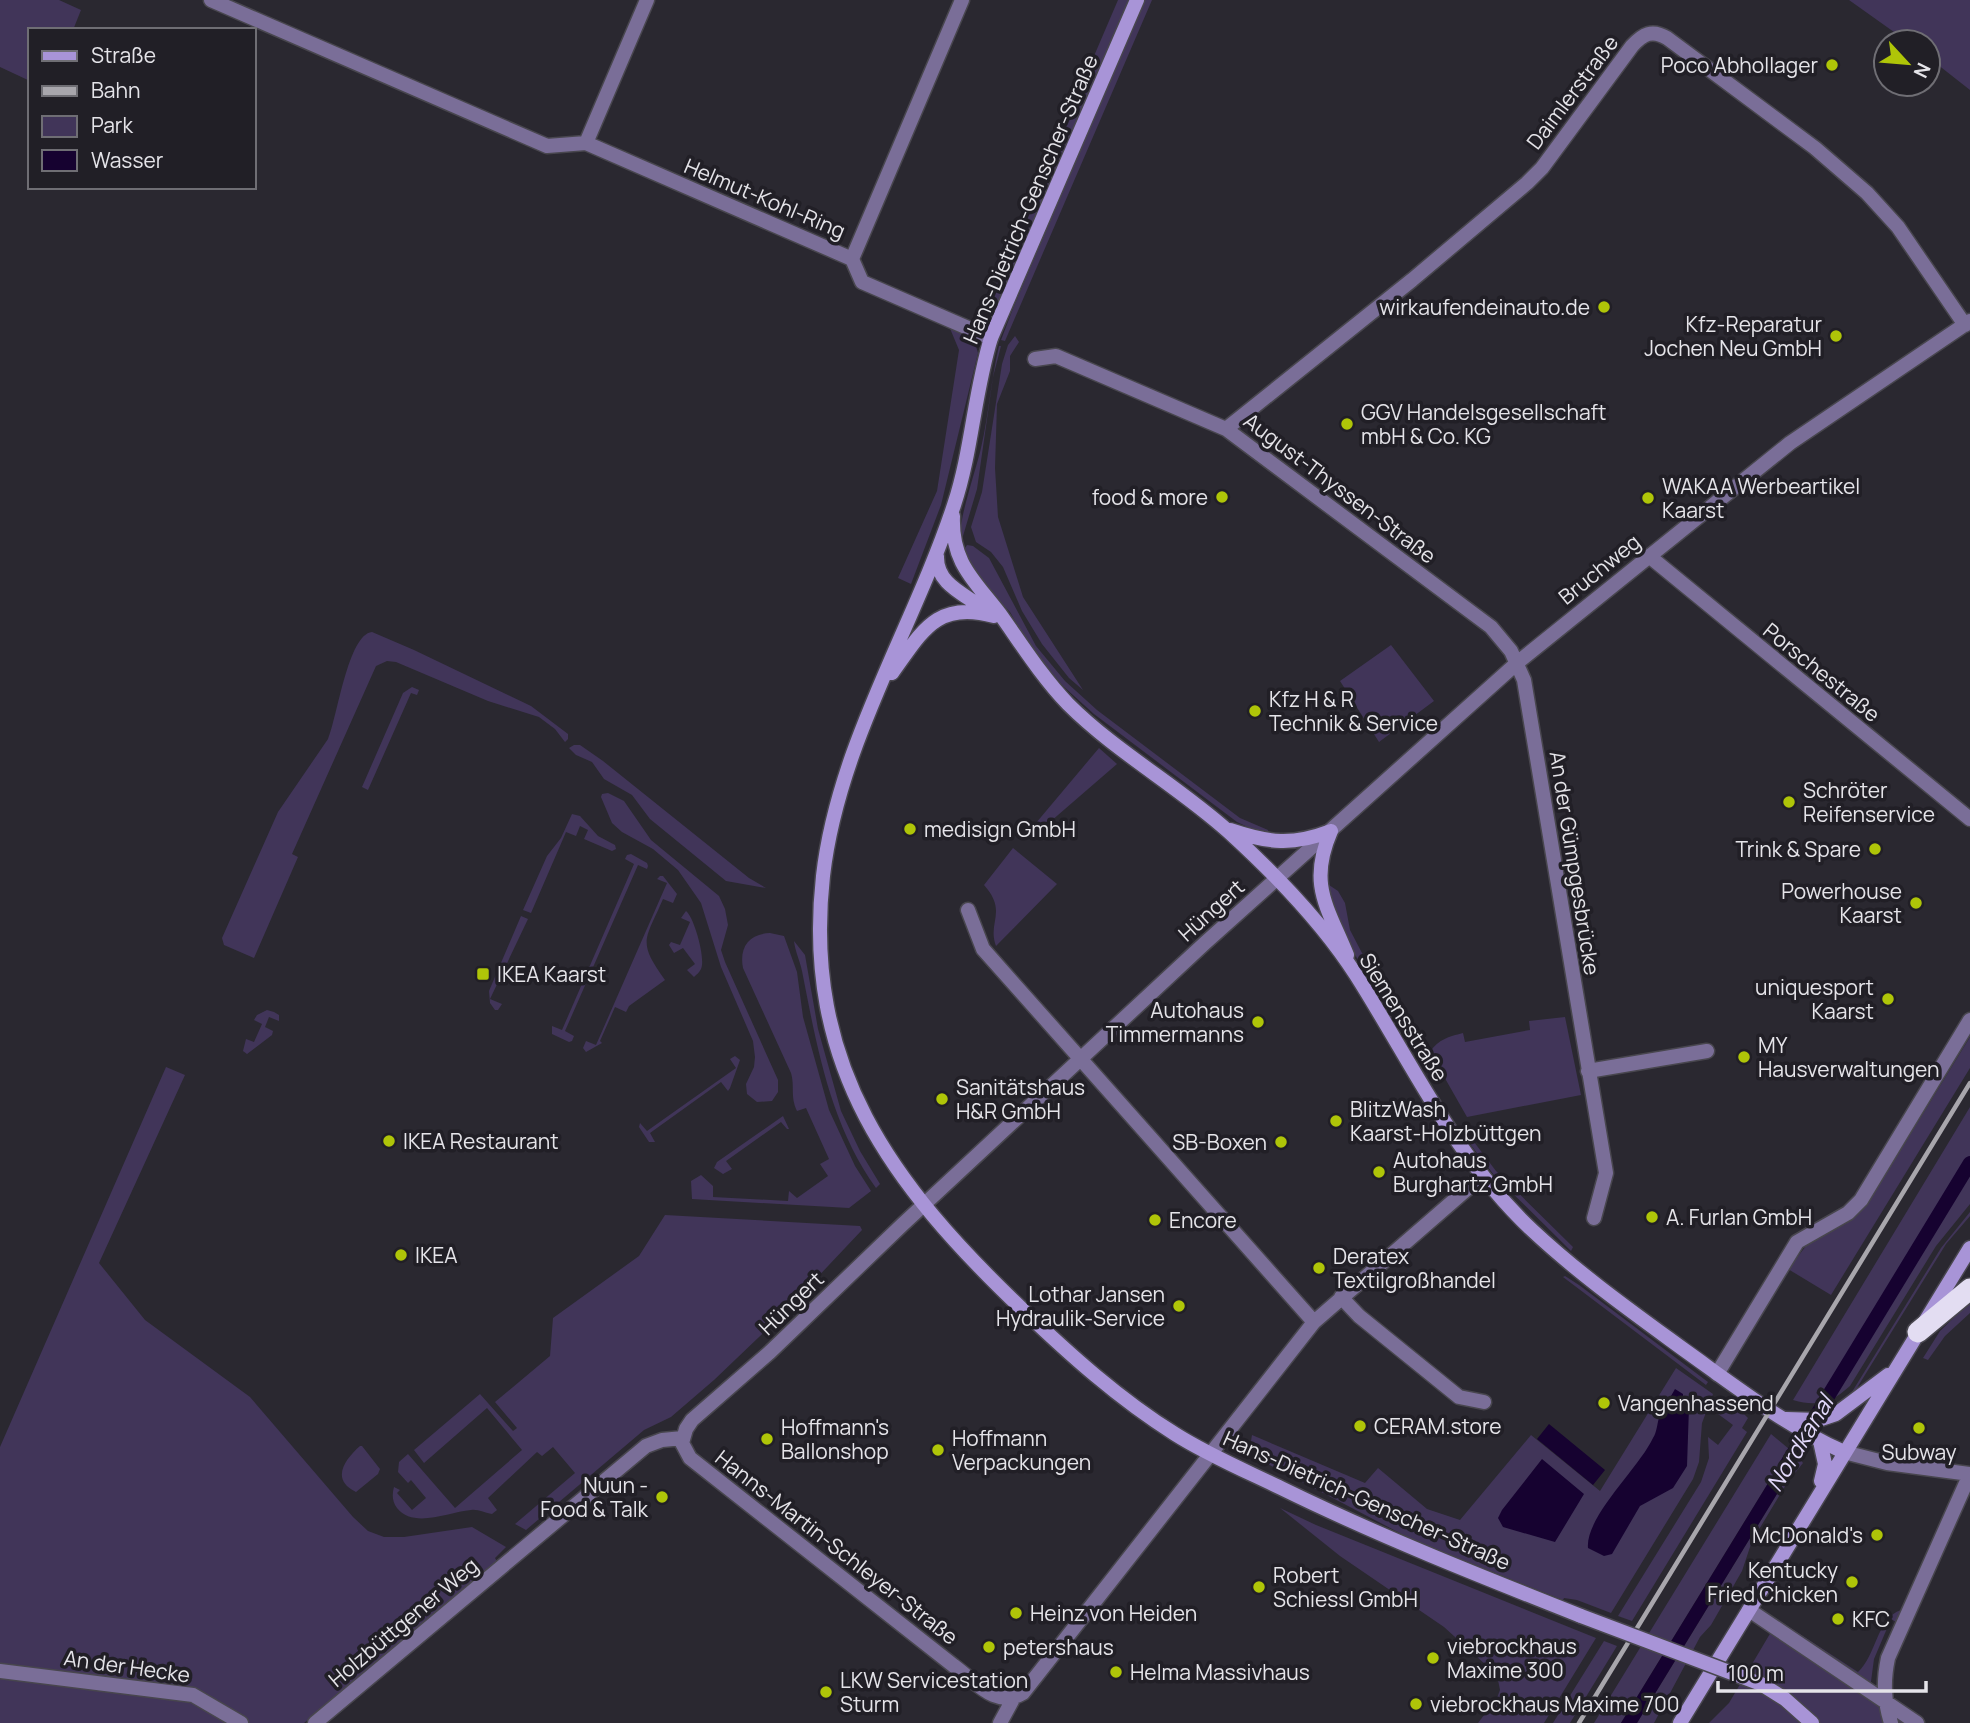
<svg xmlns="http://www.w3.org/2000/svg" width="1970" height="1723" font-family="Manrope,sans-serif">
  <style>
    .green { fill: #413559 }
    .water { fill: #160230 }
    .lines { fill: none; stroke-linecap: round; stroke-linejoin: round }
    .canal { stroke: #160230; stroke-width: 14 }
    .street-casing { stroke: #48464e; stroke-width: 17 }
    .secondary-casing { stroke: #48464e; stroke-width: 17 }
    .highway-casing { stroke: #48464e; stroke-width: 24 }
    .street { stroke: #7a6e98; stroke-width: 14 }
    .secondary { stroke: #a894d7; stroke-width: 14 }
    .highway { stroke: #e3ddf2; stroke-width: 21 }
    .rail { stroke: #a8a6ac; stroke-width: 4.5 }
    .secondary-bridge-casing { stroke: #48464e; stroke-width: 17; stroke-linecap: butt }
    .secondary-bridge { stroke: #a894d7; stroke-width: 14 }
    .poi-dot { fill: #afc508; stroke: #211f26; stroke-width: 2.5 }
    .labels { text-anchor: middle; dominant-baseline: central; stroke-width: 7; stroke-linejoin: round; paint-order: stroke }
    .poi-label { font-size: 21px; fill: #e5e4e9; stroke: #211f26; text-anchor: start }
    .street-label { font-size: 21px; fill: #e5e4e9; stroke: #211f26 }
    .water-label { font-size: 23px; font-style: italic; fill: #e3dafb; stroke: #211f26 }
  </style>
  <rect width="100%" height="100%" fill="#2a2830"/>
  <path class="green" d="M0,0H59L81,10L73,30H30V81L0,67Z
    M1118,0H1129L994,312L983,315Z
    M1145,0H1152L1005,341L1001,340L1014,306Z
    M1849,0H1970V90L1928,57V42H1908Z
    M949,326L973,336L978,353L941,505L911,584L898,578L937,491L959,350Z
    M1015,336L1019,342L1010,356V371L997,404L995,468L998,517L1023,597L1083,690L1069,678L1042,644L1022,611L1003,567L991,552L976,542L971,527L982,492L1002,364L1008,345Z
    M999,346H1001L993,377L977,489L963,536L960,538C959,518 976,470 981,448C989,414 991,379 999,346Z
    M967,545L973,546L989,558L1036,646L1065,681L1097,710L1240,818L1268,830L1269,834L1254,830L1237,822L1094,714L1063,686L1029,646L1010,612L979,581L963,551Z
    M372,632L414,650L531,706L568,734V739L565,742L555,729L539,717L488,701L396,662L387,661L376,666L292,854L298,857L254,958L224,945L222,938L278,812L328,739C337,719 348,634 372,632Z
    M1391,645L1434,701L1379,742L1340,681Z
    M412,687L419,690L417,695L411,693L368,790L362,787L403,693Z
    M574,745H580L603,761L749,878L766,888L726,881L650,819L632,795L604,779L592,762L576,755L569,748Z
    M1099,748L1117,764L1043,828L1036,823Z
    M608,793L624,801L651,840L719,896L725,909L728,925L721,950L725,962L778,1080V1092L772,1101L757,1102L747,1094L746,1084L754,1067L755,1057L753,1041L721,967L701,903L678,870L653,849L622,832L612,823L601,797L602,794Z
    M572,814L580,816L598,836L615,845L616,849L612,851L584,839L588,830L580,826L576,836L566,832L531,913L523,910L547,856L561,838Z
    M1013,848L1057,884L996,946C987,922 1008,912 984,885Z
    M631,854L647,863L648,866L647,869L638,865L565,1031L574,1036L572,1041L569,1042L552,1034V1026L562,1030L634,864L625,859L627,855Z
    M660,876H663L677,894L673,903L663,899C645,941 637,941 665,980L629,1006L626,1012L615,1007L600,1041L602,1043L586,1052L583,1048L586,1041L596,1045L667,883L657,879Z
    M1326,883L1338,891L1345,903L1350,930L1373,974L1419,1045L1414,1052C1386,1005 1337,936 1326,883Z
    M686,911C694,917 706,959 701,969C699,973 697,974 694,977L687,970L695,964L683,948L674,953L669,945L671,942L680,945L690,922L681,918Z
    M521,916L528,919L490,999L502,1004L498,1010H495L490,1003L489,991Z
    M770,933L784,936L797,972L803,1017L829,1110L855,1166L871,1191L849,1208L692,1199L691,1181L701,1175L713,1186V1197L788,1201L789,1191L797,1198L828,1176L820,1164L829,1159L806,1108L797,1111C790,1096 795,1087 791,1073L743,968C739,947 749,934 770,933Z
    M794,941L805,955L818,1029L841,1111L860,1151L880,1184L876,1188C830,1124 817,1047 802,971C800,961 795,951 794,941Z
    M267,1010L274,1012L279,1015V1021L269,1017L265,1027L273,1031L272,1035L247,1054L243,1051L246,1039L254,1042L262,1024L254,1020L257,1015Z
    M1565,1017L1581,1095L1467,1117L1430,1052C1439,1039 1448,1037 1463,1033L1465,1042L1530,1030L1529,1021Z
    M1970,1037V1068L1831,1295L1788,1269L1806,1246L1847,1223L1867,1205Z
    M735,1056L740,1060L730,1088L728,1091L721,1082L650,1133L655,1142H649L639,1127L640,1123L647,1131L736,1068L730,1059Z
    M166,1067L185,1075L99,1263L145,1320L250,1397L353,1517L368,1531L384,1537H404L472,1527L506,1547L495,1558L498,1563L304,1723H249L207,1697L0,1667V1447Z
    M1970,1107V1204L1936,1246L1850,1386C1831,1403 1817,1407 1793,1400Z
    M783,1116L789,1129H787L781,1122L726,1161L732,1169L723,1174L714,1168L717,1162Z
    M1471,1138L1496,1171L1573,1247L1571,1251L1494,1175L1467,1140Z
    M1970,1212V1216L1946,1244L1855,1391L1847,1400L1941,1248Z
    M665,1215L860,1226L862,1230L778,1319L714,1380L671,1417L644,1430L526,1530L515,1524L575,1473L553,1447L542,1456L537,1452L488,1498L497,1510L492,1514C485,1513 478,1509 471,1510C448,1512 414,1529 397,1508C392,1501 392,1494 394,1487L400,1490L397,1493L412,1510L426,1498L411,1480L408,1483L398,1472L399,1462L408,1454L455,1508L522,1450L487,1408L424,1463L414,1450L480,1394L513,1431L517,1428L495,1402L550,1356L553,1318L639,1256Z
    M1565,1276L1579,1285L1708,1382L1706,1385L1563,1277Z
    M1970,1302V1313L1945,1336L1928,1360L1923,1358L1940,1331Z
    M1676,1368L1713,1394L1702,1423L1699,1462L1693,1479L1611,1613L1577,1600L1564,1598L1563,1600L1415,1541L1264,1462L1255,1456L1257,1453L1251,1441L1252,1435L1365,1483L1378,1468L1427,1509L1460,1520L1531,1435L1600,1491Z
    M1720,1399L1736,1406L1748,1418L1742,1428L1747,1432L1632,1621L1618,1616L1701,1482L1709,1458L1708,1437L1718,1445L1733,1425L1714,1411Z
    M1771,1434L1789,1449L1621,1723H1594Z
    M360,1446H362L380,1469L378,1474L356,1492C330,1480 345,1459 360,1446Z
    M1799,1458L1803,1463L1787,1483L1752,1541L1742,1571L1711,1625L1700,1637L1654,1723H1637Z
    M1280,1508L1316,1525L1596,1638L1544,1723H1478L1497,1698L1500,1690L1497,1675L1444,1627L1340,1556Z
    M1901,1610L1896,1622L1891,1619L1874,1659L1870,1689L1782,1628L1780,1621L1858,1672C1876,1656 1877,1618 1901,1610Z
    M1771,1632L1906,1723H1709L1729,1703Z
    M1604,1641L1617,1646L1570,1723H1553Z
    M0,1676L195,1701L232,1723H0Z"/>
  <path class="water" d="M1675,1389L1683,1394V1403L1689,1407L1687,1466L1673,1488L1640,1506L1612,1554L1604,1556L1588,1548C1585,1517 1639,1468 1653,1438C1657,1432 1657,1424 1659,1418C1663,1408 1670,1398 1675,1389Z
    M1549,1424L1605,1470L1593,1485L1537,1439Z
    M1789,1449L1799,1458L1637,1723H1621Z
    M1542,1459L1584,1494L1555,1542L1503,1527L1498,1518L1502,1510Z"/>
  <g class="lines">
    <path class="canal" d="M1785,1467L1970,1163"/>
    <defs>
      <path id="street" d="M211,0L547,146L586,143L852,259
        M586,143L647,0
        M852,259L962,0
        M852,259L862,282L991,338
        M1035,359L1056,356L1226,429L1491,627L1511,651L1524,680L1606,1173L1594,1218
        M1226,429L1412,280L1527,183L1542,168L1632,46C1643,34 1652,29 1667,38L1815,148L1867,193L1898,227L1965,325
        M1649,556L1970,819
        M968,910L983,949L1314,1322
        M1588,1071L1707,1051
        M1482,1176L1314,1322L1023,1693C996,1709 976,1682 954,1666L690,1458L682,1443L686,1429L692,1420L770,1352L902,1225L1205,943L1517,663L1790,443L1970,321
        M1341,1297L1359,1316L1459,1397L1484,1402
        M1717,1374L1797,1242L1848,1213L1861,1200L1970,1020
        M1844,1452L1887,1463L1970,1474
        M1749,1610L1917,1723
        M0,1671L193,1695L241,1723
        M315,1723L646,1446L662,1440L683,1438
        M1000,1723L1013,1699
        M1891,1723C1884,1700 1883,1682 1888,1658L1970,1474"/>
      <path id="secondary" d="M1137,0L991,338C974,393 972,451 954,505C913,629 838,745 823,876C802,1066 892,1185 1022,1309C1069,1354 1119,1399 1175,1434C1208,1455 1246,1471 1281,1488C1379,1536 1480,1576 1581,1616
        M953,516C951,563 975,581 1000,614C1022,645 1042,677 1068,704C1116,752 1178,786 1229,832C1275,874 1322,922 1356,975C1412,1063 1455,1158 1532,1230C1579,1274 1631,1311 1683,1349C1735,1386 1786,1426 1844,1452
        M937,556C936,586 968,595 988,612
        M892,673C922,632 936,600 994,616
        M1230,830C1269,843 1292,846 1331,831
        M1331,831C1308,884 1327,906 1347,955
        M1786,1419L1818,1420L1836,1414L1888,1375
        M1820,1441L1825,1464L1821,1481
        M1761,1684L1785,1699L1812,1723
        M1680,1723L1970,1248"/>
      <path id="highway" d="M1918,1332L1970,1289"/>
    </defs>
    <use href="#street" class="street-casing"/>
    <use href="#secondary" class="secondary-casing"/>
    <use href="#highway" class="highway-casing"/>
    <use href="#street" class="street"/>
    <use href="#secondary" class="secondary"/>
    <use href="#highway" class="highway"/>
    <path class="rail" d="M1579,1723L1970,1083"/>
    <defs>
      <path id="secondary-bridge" d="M1581,1616L1761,1684"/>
    </defs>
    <use href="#secondary-bridge" class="secondary-bridge-casing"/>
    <use href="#secondary-bridge" class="secondary-bridge"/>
  </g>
  <g class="poi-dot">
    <circle cx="1832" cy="65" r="7"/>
    <circle cx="1604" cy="307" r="7"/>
    <circle cx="1836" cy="336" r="7"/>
    <circle cx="1347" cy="424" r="7"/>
    <circle cx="1222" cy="497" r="7"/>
    <circle cx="1648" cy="498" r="7"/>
    <circle cx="1255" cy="711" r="7"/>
    <circle cx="1789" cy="802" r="7"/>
    <circle cx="910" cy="829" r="7"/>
    <circle cx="1875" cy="849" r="7"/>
    <circle cx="1916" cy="903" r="7"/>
    <rect x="476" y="967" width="14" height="14" rx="3.5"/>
    <circle cx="1888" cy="999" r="7"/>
    <circle cx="1258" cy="1022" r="7"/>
    <circle cx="1744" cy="1057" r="7"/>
    <circle cx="942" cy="1099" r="7"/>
    <circle cx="1336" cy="1121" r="7"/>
    <circle cx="389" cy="1141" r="7"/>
    <circle cx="1281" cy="1142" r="7"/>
    <circle cx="1379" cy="1172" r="7"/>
    <circle cx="1652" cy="1217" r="7"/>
    <circle cx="1155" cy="1220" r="7"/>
    <circle cx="401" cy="1255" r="7"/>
    <circle cx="1319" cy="1268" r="7"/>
    <circle cx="1179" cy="1306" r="7"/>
    <circle cx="1604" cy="1403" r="7"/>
    <circle cx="1360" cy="1426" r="7"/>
    <circle cx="1919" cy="1428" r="7"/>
    <circle cx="767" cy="1439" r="7"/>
    <circle cx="938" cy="1450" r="7"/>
    <circle cx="662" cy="1497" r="7"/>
    <circle cx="1877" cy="1535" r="7"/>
    <circle cx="1852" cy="1582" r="7"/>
    <circle cx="1259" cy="1587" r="7"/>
    <circle cx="1016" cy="1613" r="7"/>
    <circle cx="1838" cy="1619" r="7"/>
    <circle cx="989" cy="1647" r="7"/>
    <circle cx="1433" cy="1658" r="7"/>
    <circle cx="1116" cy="1672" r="7"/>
    <circle cx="826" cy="1692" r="7"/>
    <circle cx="1416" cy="1704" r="7"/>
  </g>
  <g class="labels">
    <g class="poi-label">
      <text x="1818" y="65" text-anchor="end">Poco Abhollager</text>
      <text x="1590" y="307" text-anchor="end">wirkaufendeinauto.de</text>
      <text x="1822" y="324" text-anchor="end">Kfz-Reparatur<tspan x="1822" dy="24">Jochen Neu GmbH</tspan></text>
      <text x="1361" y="412">GGV Handelsgesellschaft<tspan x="1361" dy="24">mbH &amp; Co. KG</tspan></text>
      <text x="1662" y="486">WAKAA Werbeartikel<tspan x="1662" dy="24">Kaarst</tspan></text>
      <text x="1208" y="497" text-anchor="end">food &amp; more</text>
      <text x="1269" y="699">Kfz H &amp; R<tspan x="1269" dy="24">Technik &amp; Service</tspan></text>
      <text x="1803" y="790">Schröter<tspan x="1803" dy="24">Reifenservice</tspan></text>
      <text x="924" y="829">medisign GmbH</text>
      <text x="1861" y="849" text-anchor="end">Trink &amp; Spare</text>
      <text x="1902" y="891" text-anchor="end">Powerhouse<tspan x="1902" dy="24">Kaarst</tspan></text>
      <text x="497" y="974">IKEA Kaarst</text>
      <text x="1874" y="987" text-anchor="end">uniquesport<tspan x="1874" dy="24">Kaarst</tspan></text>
      <text x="1244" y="1010" text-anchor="end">Autohaus<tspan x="1244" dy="24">Timmermanns</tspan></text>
      <text x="1758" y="1045">MY<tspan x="1758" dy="24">Hausverwaltungen</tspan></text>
      <text x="956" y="1087">Sanitätshaus<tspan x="956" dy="24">H&amp;R GmbH</tspan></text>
      <text x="1350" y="1109">BlitzWash<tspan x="1350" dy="24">Kaarst-Holzbüttgen</tspan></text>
      <text x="403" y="1141">IKEA Restaurant</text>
      <text x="1267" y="1142" text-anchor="end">SB-Boxen</text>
      <text x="1393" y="1160">Autohaus<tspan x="1393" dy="24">Burghartz GmbH</tspan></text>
      <text x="1666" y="1217">A. Furlan GmbH</text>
      <text x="1169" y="1220">Encore</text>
      <text x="415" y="1255">IKEA</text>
      <text x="1333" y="1256">Deratex<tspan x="1333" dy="24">Textilgroßhandel</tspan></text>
      <text x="1165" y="1294" text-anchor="end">Lothar Jansen<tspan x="1165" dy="24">Hydraulik-Service</tspan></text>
      <text x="1618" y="1403">Vangenhassend</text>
      <text x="1374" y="1426">CERAM.store</text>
      <text x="781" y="1427">Hoffmann's<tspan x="781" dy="24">Ballonshop</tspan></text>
      <text x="952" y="1438">Hoffmann<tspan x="952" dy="24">Verpackungen</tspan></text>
      <text x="1919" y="1452" text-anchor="middle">Subway</text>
      <text x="648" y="1485" text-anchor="end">Nuun -<tspan x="648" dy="24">Food &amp; Talk</tspan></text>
      <text x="1863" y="1535" text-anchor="end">McDonald's</text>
      <text x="1838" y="1570" text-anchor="end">Kentucky<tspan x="1838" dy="24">Fried Chicken</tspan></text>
      <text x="1273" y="1575">Robert<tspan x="1273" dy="24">Schiessl GmbH</tspan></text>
      <text x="1030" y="1613">Heinz von Heiden</text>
      <text x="1852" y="1619">KFC</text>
      <text x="1447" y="1646">viebrockhaus<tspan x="1447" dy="24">Maxime 300</tspan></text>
      <text x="1003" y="1647">petershaus</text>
      <text x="1130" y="1672">Helma Massivhaus</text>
      <text x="840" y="1680">LKW Servicestation<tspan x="840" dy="24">Sturm</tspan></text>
      <text x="1430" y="1704">viebrockhaus Maxime 700</text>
    </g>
    <g class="street-label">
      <text transform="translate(1572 92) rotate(-53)">Daimlerstraße</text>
      <text transform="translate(765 198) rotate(23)">Helmut-Kohl-Ring</text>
      <text transform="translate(1030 199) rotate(-67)">Hans-Dietrich-Genscher-Straße</text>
      <text transform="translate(1340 488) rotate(37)">August-Thyssen-Straße</text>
      <text transform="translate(1599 569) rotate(-39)">Bruchweg</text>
      <text transform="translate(1822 672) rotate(39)">Porschestraße</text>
      <text transform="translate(1575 863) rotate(81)">An der Gümpgesbrücke</text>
      <text transform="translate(1211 910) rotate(-42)">Hüngert</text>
      <text transform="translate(1404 1017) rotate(58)">Siemensstraße</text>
      <text transform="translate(791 1303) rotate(-44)">Hüngert</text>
      <text transform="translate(1367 1500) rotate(24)">Hans-Dietrich-Genscher-Straße</text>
      <text transform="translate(837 1547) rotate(38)">Hanns-Martin-Schleyer-Straße</text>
      <text transform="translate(403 1622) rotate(-40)">Holzbüttgener Weg</text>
      <text transform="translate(127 1666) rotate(8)">An der Hecke</text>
    </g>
    <g class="water-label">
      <text transform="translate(1799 1443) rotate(-59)">Nordkanal</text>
    </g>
  </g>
  <rect x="28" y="28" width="228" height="161" fill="#211f26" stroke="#6f6e74" stroke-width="2"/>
  <rect x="42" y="51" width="35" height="10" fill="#a894d7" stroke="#6f6e74" stroke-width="2"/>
  <text x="91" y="63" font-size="21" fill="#e5e4e9">Straße</text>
  <rect x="42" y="86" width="35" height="10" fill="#a8a6ac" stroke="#6f6e74" stroke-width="2"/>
  <text x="91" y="98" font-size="21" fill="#e5e4e9">Bahn</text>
  <rect x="42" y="116" width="35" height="21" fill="#413559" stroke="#6f6e74" stroke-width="2"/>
  <text x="91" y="133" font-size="21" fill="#e5e4e9">Park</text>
  <rect x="42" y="150" width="35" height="21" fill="#160230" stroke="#6f6e74" stroke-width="2"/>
  <text x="91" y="168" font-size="21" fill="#e5e4e9">Wasser</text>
  <g transform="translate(1907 63) rotate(116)"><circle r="33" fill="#211f26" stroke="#6f6e74" stroke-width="2"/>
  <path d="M0-5L12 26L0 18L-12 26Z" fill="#afc508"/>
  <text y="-10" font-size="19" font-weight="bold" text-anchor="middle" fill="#e5e4e9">N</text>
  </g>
  <path d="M1718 1681v10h208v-10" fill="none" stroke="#e5e4e9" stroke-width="3.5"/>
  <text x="1728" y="1681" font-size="21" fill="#e5e4e9" stroke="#211f26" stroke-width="5" paint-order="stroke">100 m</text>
</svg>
